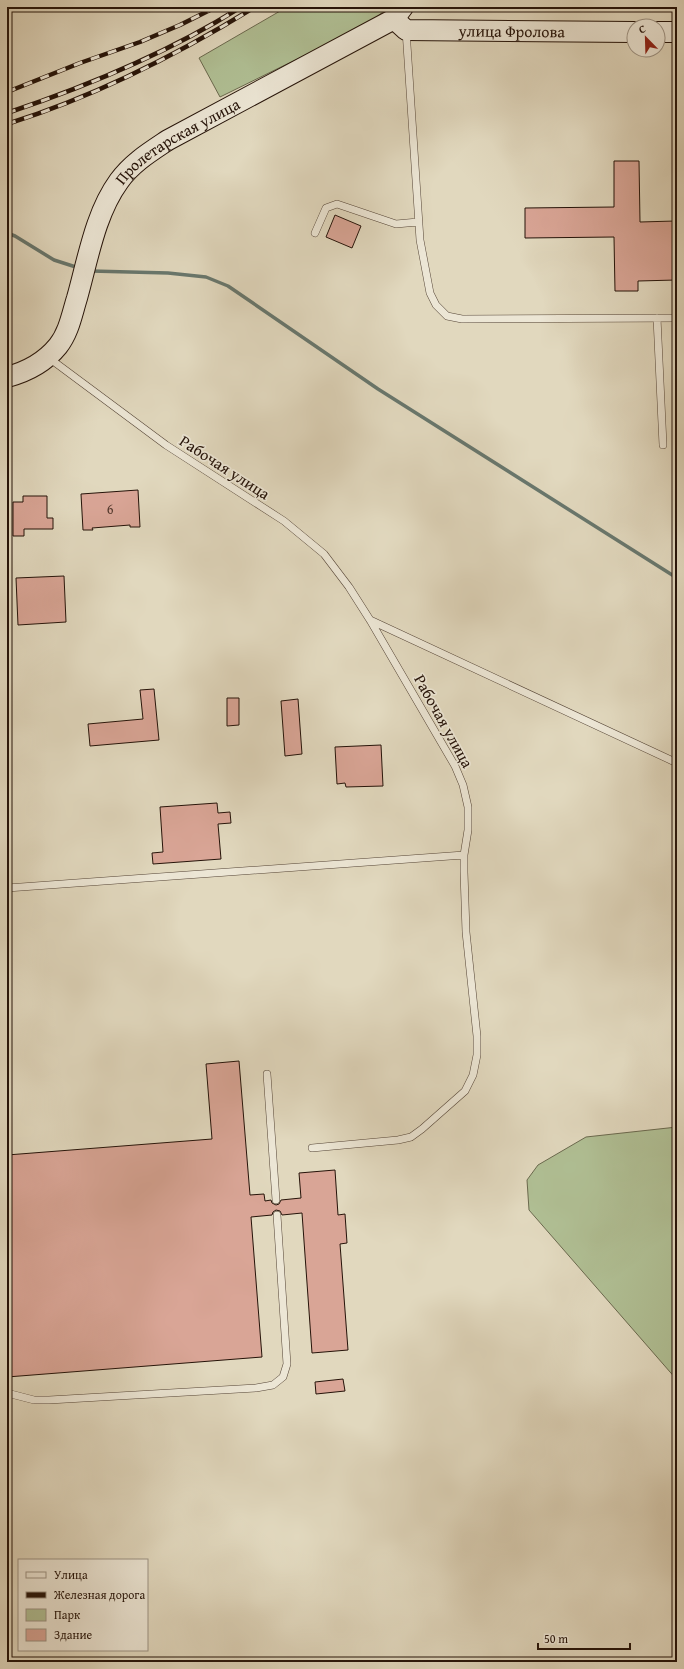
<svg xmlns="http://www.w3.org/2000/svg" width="684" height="1669" font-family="'Gentium Book Plus',serif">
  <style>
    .green { fill: #b0bf94; stroke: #6a694e }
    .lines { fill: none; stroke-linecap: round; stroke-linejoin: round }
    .stream { stroke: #68776d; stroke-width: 3.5 }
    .building { fill: #d9a596; stroke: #251309 }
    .lane-casing { stroke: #544436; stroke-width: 8 }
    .secondary-casing { stroke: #251309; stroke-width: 22 }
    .lane { stroke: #ece6d5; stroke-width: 7 }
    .secondary { stroke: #ece6d5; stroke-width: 20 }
    .rail-casing { stroke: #251309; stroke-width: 4.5 }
    .rail { stroke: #ece6d5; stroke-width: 3; stroke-dasharray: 9; stroke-linecap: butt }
    .labels { text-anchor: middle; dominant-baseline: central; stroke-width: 3.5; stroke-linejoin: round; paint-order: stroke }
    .number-label { font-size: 14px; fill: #52382c }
    .street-label { font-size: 16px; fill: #251309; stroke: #ece6d5 }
  </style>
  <rect width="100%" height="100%" fill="#e1d8be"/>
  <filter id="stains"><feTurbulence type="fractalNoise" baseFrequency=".005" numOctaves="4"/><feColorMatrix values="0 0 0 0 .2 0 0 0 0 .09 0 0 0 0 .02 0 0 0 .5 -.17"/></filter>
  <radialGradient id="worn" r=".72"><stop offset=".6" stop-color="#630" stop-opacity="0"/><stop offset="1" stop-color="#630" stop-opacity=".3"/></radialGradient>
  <path class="green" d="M287,7H389L369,23L342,37L220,97L199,58Z
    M677,1127V1380L529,1210L527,1180L538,1165L586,1137Z"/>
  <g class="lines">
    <path class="stream" d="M7,233L15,236L54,260L79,268
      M91,271L168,273L206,277L228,286L378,389L677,578"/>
  </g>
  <path class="building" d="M614,161H639L640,222L675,221L676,280L638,281V291H615L614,237L525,238V208L614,207Z
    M335,215L361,226L352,248L326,237Z
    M138,490L140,527H130V525L92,528L93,530H83L81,494Z
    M23,496H47V518H53V529H24V536H13V502H23Z
    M64,576L66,622L18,625L16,578Z
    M154,689L159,740L90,746L88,724L143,719L140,690Z
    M227,698H239V725L227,726Z
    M298,699L302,754L285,756L281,701Z
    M381,745L383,786L346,787L345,783L337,784L335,747Z
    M217,803L218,813L230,812L231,823L218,824L221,859L153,864L152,853L163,852L160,807Z
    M239,1061L250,1195L264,1194L265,1201L271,1200L272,1203L276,1205L279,1204L281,1200L301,1198L299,1173L335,1170L338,1215L345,1214L347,1243L340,1244L348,1350L312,1353L302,1213L282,1215L280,1211L276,1210L273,1212L272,1215L251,1217L262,1357L7,1377V1155L212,1139L206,1064Z
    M343,1379L345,1391L316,1394L315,1382Z"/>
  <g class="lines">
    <defs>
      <path id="lane" d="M406,30L420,240L430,293L436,305L447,316L462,319L677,318
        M315,233L326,208L337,204L396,224L418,222
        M657,318L663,445
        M49,358L166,445L284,521L324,554L349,587L370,620L455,766L463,785L468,807V830L464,855V872L466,932L477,1036V1055L473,1075L465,1091L422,1129L411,1137L398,1140L312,1148
        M370,620L677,763
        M7,888L464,855
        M267,1074L276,1200
        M7,1393L34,1400H49L256,1388L273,1385L283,1377L287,1364L277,1215"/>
      <g id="secondary">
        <path id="s1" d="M394,19L406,30L634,32"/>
        <path d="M658,32H677"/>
        <path id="s2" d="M7,377C26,372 45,362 58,346C69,332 72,314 77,298C88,259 95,214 119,181C132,163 150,152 168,140L394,19L403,7"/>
      </g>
    </defs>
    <use href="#lane" class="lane-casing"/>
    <use href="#secondary" class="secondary-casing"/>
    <use href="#lane" class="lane"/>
    <use href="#secondary" class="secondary"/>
    <defs>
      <path id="rail" d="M7,92L80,63L140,42L180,25L216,7
        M7,113C88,86 168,53 241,7
        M7,124C94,97 177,55 255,7"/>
    </defs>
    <use href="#rail" class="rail-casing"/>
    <use href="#rail" class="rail"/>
  </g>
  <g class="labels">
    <g class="number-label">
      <text x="110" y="509">6</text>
    </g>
    <g class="street-label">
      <text stroke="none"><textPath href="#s1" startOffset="122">улица Фролова</textPath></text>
      <text stroke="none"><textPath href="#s2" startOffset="309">Пролетарская улица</textPath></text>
      <text transform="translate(225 467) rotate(33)">Рабочая улица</text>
      <text transform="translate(444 721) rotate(61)">Рабочая улица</text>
    </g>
  </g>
  <rect width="684" height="1669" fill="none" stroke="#e1d8be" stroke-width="24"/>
  <rect x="8" y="8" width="668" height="1653" fill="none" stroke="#251309" stroke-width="2"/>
  <rect x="12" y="12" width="660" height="1645" fill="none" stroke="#251309"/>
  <rect x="18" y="1559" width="130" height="92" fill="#ece6d5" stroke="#9c9283"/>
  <rect x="26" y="1572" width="20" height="6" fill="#ece6d5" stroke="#9c9283"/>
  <text x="54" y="1579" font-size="12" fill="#251309">Улица</text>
  <rect x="26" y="1592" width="20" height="6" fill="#251309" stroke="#9c9283"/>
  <text x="54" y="1599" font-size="12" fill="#251309">Железная дорога</text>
  <rect x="26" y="1609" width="20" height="12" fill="#b0bf94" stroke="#9c9283"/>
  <text x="54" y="1619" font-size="12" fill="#251309">Парк</text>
  <rect x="26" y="1629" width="20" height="12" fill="#d9a596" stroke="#9c9283"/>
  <text x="54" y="1639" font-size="12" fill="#251309">Здание</text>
  <g transform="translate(646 38) rotate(337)"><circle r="19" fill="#ece6d5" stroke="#9c9283"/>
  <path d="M0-3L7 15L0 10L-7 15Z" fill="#8f2418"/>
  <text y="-6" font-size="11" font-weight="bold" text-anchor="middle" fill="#251309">С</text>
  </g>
  <path d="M538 1643v6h92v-6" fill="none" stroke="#251309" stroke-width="2"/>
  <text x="544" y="1643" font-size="12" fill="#251309" stroke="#ece6d5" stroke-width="3" paint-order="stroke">50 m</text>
  <rect width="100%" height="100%" filter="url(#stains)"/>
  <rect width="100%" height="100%" fill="url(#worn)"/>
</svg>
